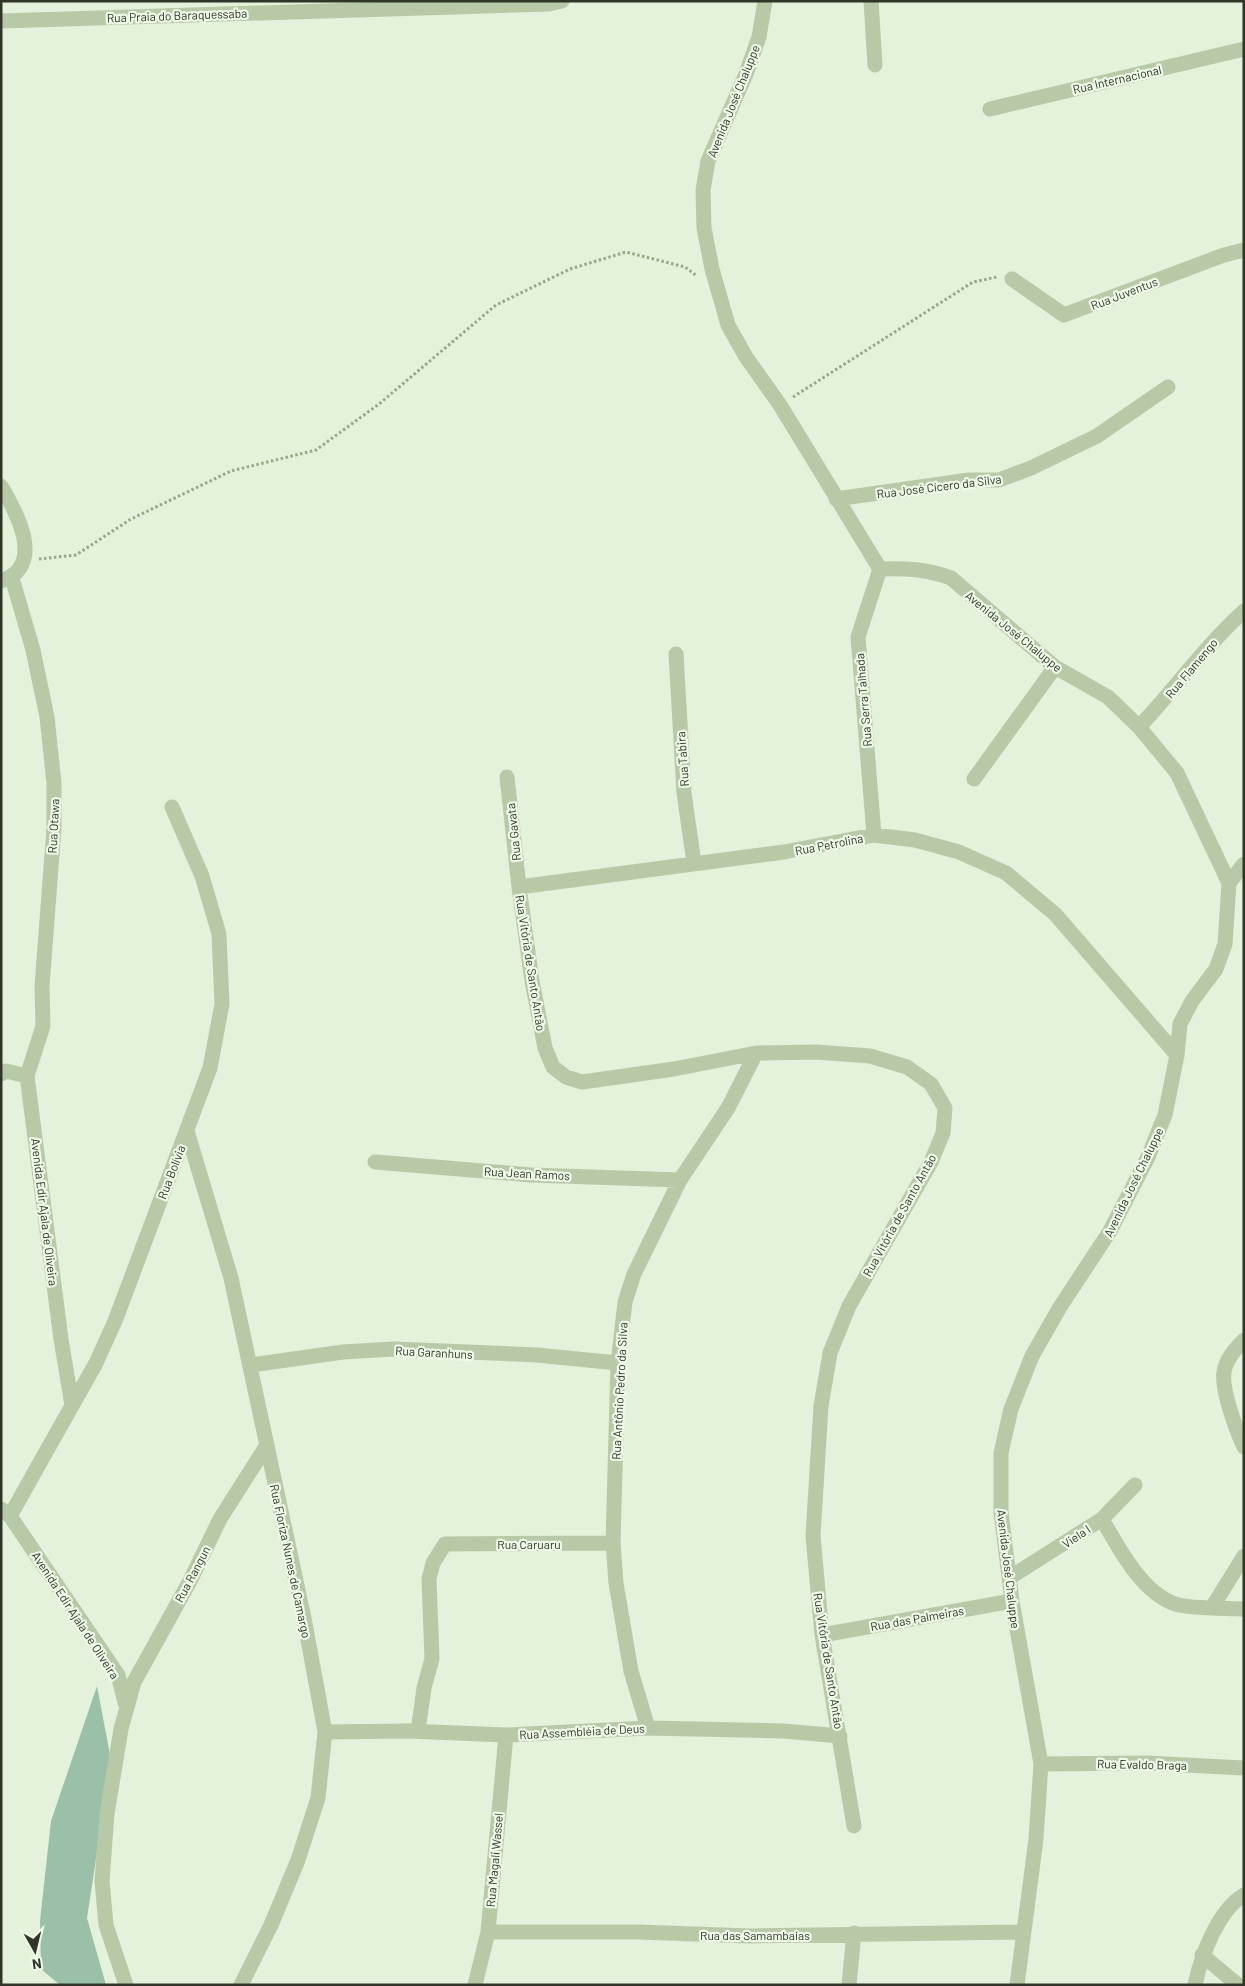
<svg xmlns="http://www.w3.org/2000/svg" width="1245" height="1986" font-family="Barlow,sans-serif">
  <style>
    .green { fill: #9bc0a9 }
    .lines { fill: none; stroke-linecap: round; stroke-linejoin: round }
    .path { stroke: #98a786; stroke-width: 3; stroke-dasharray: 2.5 2.5; stroke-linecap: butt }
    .minor { stroke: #b8c9a7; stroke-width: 15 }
    .labels { text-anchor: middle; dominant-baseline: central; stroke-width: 4.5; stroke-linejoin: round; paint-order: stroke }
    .street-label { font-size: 12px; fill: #303527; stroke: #eef9e7 }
  </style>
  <rect width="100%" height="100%" fill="#e4f1db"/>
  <path class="green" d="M97,1686L111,1760L87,1918L106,1985H60L41,1969L40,1921L51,1821Z"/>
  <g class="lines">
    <path class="path" d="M793,397L973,282L997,277
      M39,559L76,555L131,519L231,471L316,450L379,404L496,305L570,269L626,252L685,267L697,276"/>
    <path class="minor" d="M765,1L759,37L746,74L708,161L703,190L704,228L712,269L728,325L746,357L780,405L880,569
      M871,1L875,65
      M1,21L549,4L562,1
      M990,109L1244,49
      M1012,279L1064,315L1224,255L1244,250
      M1,486C17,513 46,566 1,581
      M836,499L969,480H999L1031,468L1097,436L1168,387
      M880,569C905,568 927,569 951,578L1055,667L1108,697L1139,727L1177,773L1229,883L1225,944L1216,969L1192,1001L1180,1024L1177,1055L1165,1115L1148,1157L1110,1231L1060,1307L1032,1356L1011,1409L1001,1453V1512L1012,1601L1041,1764L1036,1839L1017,1985
      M12,578L33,650L47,717L54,783V828L42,986L43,1026L27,1076L61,1339L72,1405
      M676,654L684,793L694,863
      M1139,727C1175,689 1205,646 1244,611
      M507,777L519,887L532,981L545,1048L553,1067L566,1077L582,1082L674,1069L756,1053L816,1052L870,1056L907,1067L931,1084L945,1108L943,1133L931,1162L849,1306L830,1353L821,1406L813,1536L822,1635L854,1826
      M974,779L1055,667
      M874,835L858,637L880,569
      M1229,883L1244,864
      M519,887L784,852L874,835L915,840L959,852L1006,873L1055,914L1177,1055
      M1,1074L6,1071L27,1076
      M187,1131L231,1278L304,1618L325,1732L318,1798L298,1860L271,1925L241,1985
      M375,1162L531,1175L680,1180
      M1244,1340C1235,1349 1226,1359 1224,1372C1221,1389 1237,1432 1244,1447
      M251,1365L343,1352L394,1349L537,1355L618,1363
      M1,1509L10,1516L118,1675L126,1706
      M10,1516L96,1363L115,1321L210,1068L222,1004L219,934L202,876L172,807
      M1102,1519C1119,1548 1141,1592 1175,1604C1190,1609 1226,1608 1244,1609
      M1009,1578L1102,1519L1135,1485
      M1213,1606L1244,1556
      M822,1635L1012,1601
      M648,1728L631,1671L616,1583L613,1543L618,1363L625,1302L634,1274L680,1180L728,1108L756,1053
      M418,1731L424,1688L432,1659L429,1579L433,1563L445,1544L613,1543
      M325,1732L408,1731L506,1735L648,1728L784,1731L840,1736
      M1041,1764L1147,1763L1244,1768
      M488,1932H639L749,1936L1022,1932
      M1202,1955L1238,1985
      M126,1985L106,1925L102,1881L107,1814L121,1729L134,1682L190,1581L220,1519L267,1445
      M475,1985L488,1932L506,1735
      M849,1985L854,1933
      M1195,1985C1201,1956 1218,1910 1244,1895"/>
  </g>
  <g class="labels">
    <g class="street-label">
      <text transform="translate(177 15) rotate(-2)">Rua Praia do Baraquessaba</text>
      <text transform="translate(1117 79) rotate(-13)">Rua Internacional</text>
      <text transform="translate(733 101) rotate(-68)">Avenida José Chaluppe</text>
      <text transform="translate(1124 293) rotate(-21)">Rua Juventus</text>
      <text transform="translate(939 486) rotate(-7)">Rua José Cícero da Silva</text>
      <text transform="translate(1014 631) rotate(39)">Avenida José Chaluppe</text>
      <text transform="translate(1191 668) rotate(-50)">Rua Flamengo</text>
      <text transform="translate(863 700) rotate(-95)">Rua Serra Talhada</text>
      <text transform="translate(682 759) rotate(-94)">Rua Tabira</text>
      <text transform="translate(53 826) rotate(-87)">Rua Otawa</text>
      <text transform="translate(513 832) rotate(-96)">Rua Gavata</text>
      <text transform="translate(829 844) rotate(-11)">Rua Petrolina</text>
      <text transform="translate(531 963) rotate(81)">Rua Vitória de Santo Antão</text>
      <text transform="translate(171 1172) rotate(-69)">Rua Bolívia</text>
      <text transform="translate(527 1173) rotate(3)">Rua Jean Ramos</text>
      <text transform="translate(1133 1182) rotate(-64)">Avenida José Chaluppe</text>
      <text transform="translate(45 1212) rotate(83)">Avenida Edir Ajala de Oliveira</text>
      <text transform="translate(899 1215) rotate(-61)">Rua Vitória de Santo Antão</text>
      <text transform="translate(434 1352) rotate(3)">Rua Garanhuns</text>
      <text transform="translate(619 1391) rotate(-87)">Rua Antônio Pedro da Silva</text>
      <text transform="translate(1076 1536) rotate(-34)">Viela I</text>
      <text x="529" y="1544">Rua Caruaru</text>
      <text transform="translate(291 1561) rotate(78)">Rua Floriza Nunes de Camargo</text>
      <text transform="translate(1009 1569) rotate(83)">Avenida José Chaluppe</text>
      <text transform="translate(192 1574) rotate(-62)">Rua Rangun</text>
      <text transform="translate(76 1615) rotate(57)">Avenida Edir Ajala de Oliveira</text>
      <text transform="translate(917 1618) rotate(-10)">Rua das Palmeiras</text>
      <text transform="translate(829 1661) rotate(81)">Rua Vitória de Santo Antão</text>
      <text transform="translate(582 1731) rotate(-3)">Rua Assembléia de Deus</text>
      <text transform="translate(1142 1764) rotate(1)">Rua Evaldo Braga</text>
      <text transform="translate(494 1860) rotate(-85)">Rua Magali Wassel</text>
      <text x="755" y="1935">Rua das Samambaias</text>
    </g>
  </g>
  <rect width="1245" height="1986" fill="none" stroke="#303527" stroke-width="5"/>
  <g transform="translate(35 1951) rotate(172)" stroke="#eef9e7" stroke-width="4" paint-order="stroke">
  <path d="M0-4L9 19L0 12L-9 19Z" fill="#303527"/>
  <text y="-8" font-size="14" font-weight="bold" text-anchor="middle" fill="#303527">N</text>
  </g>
</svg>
